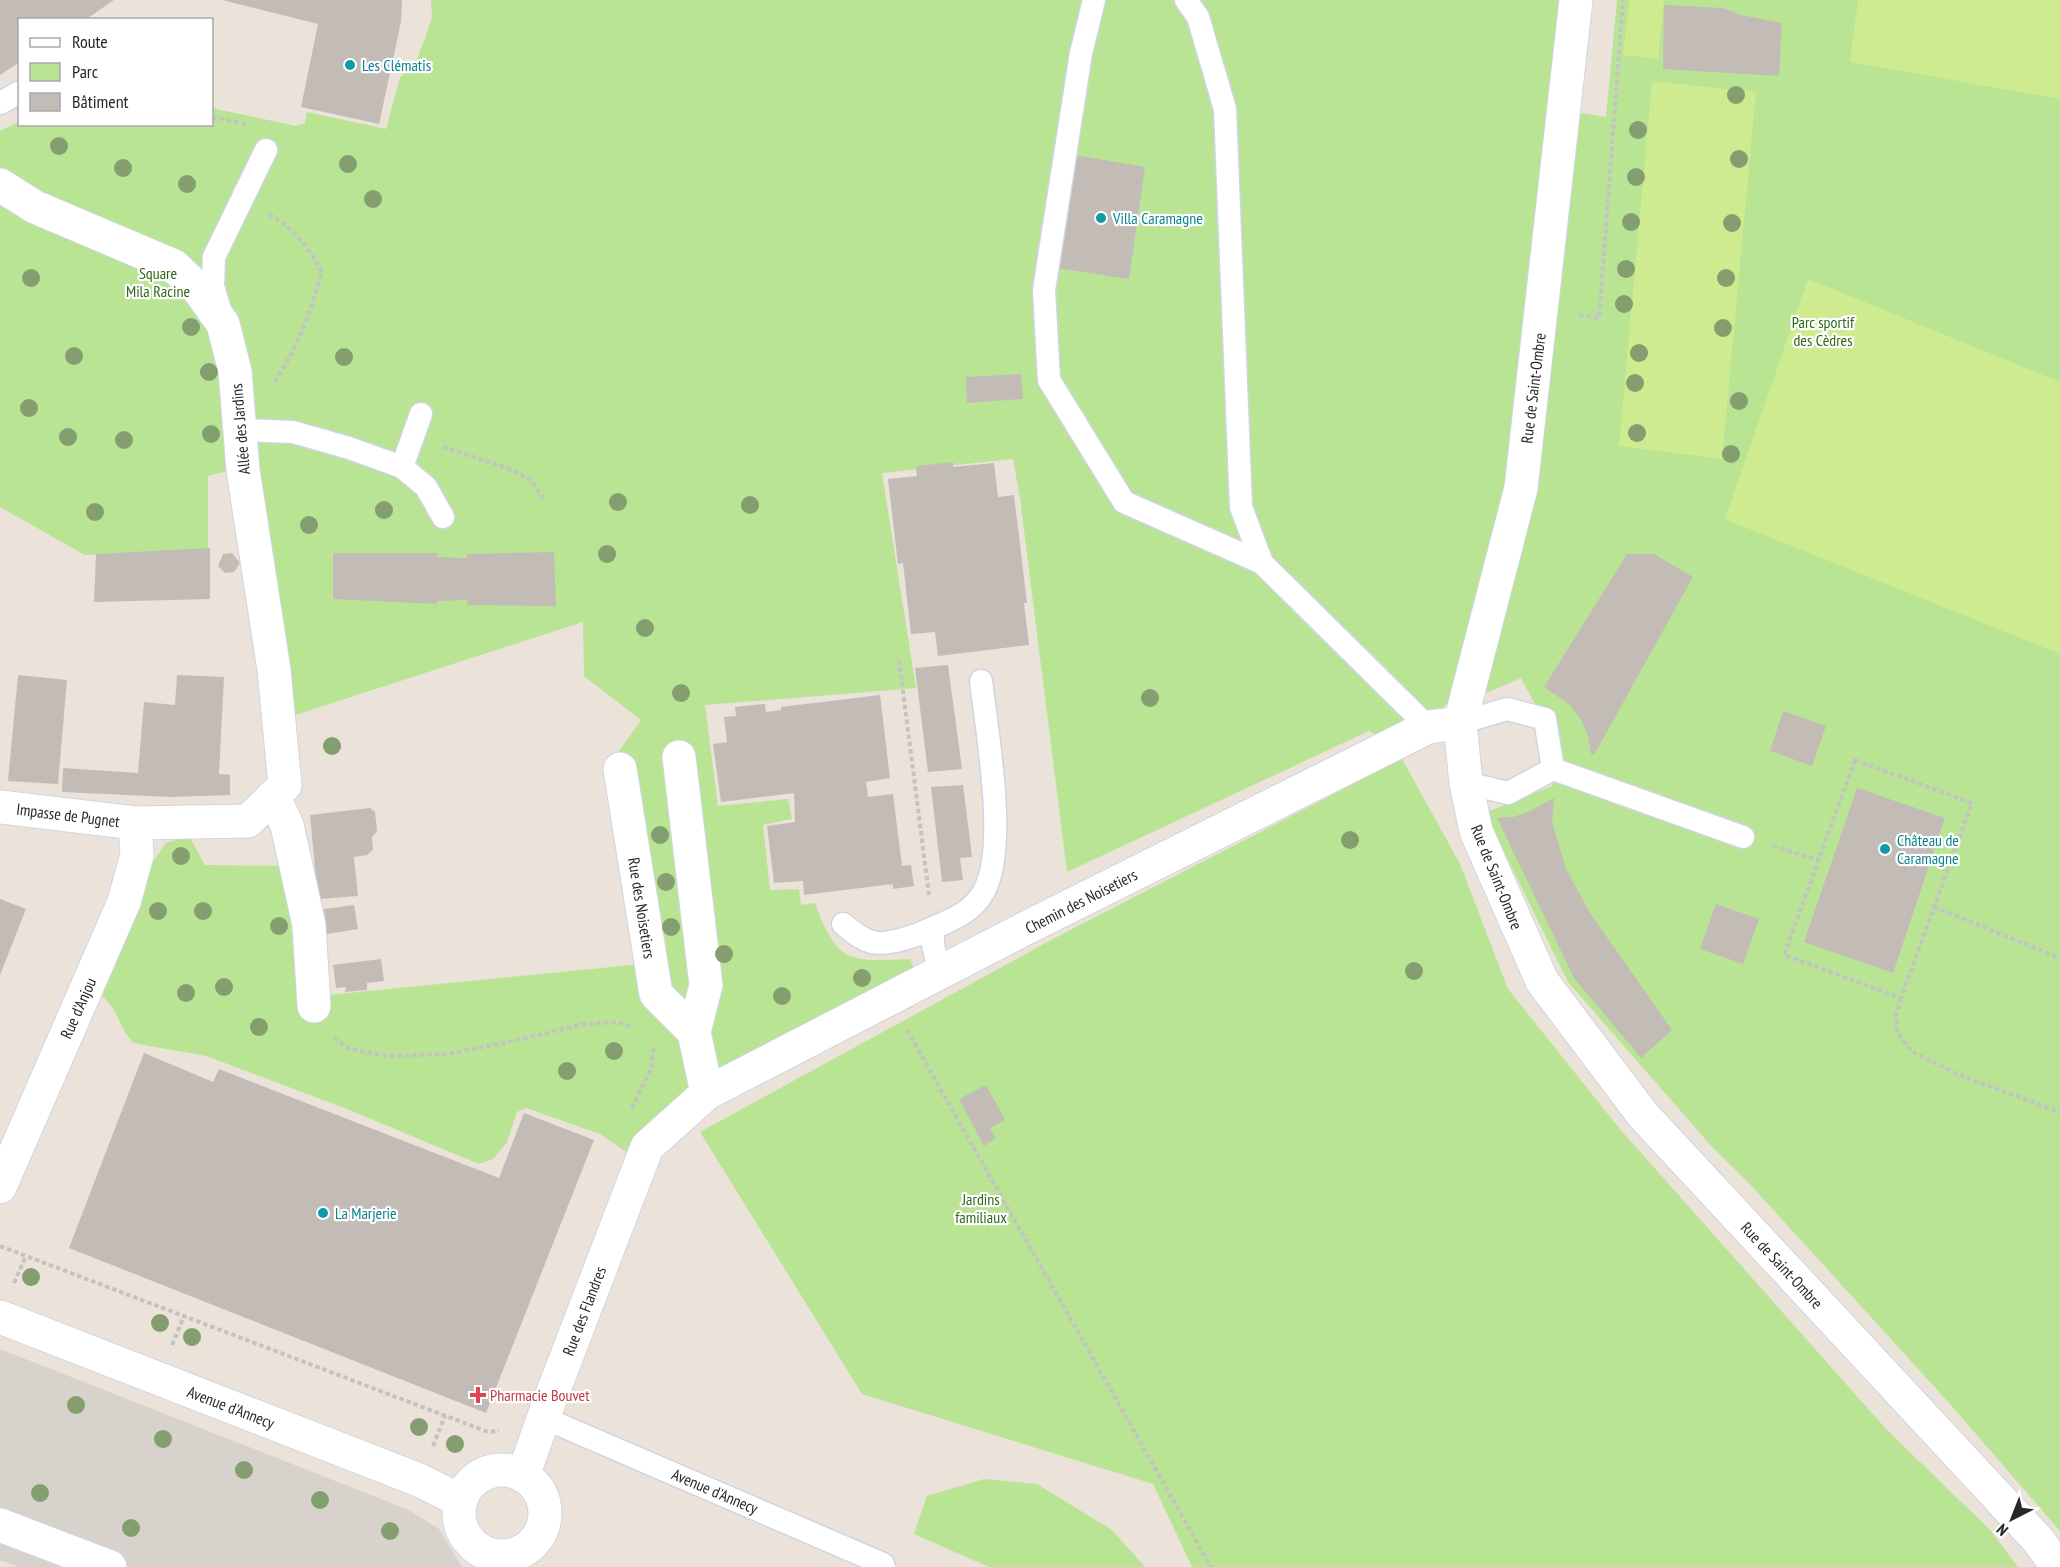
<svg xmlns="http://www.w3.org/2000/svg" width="2060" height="1567" font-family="'PT Sans Narrow',sans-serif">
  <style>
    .green { fill: #b8e494 }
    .pitch { fill: #ceeb8f }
    .plaza { fill: #d7d2cc }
    .building { fill: #c3bcb6 }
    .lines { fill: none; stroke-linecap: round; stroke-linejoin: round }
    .service-casing { stroke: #cfd5e2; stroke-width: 25 }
    .pedestrian-casing { stroke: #cfd5e2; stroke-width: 35 }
    .minor-casing { stroke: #cfd5e2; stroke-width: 35 }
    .tertiary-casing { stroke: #cfd5e2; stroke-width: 35 }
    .path { stroke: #c3c3c3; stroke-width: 4; stroke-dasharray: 4.5 3; stroke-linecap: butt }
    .service { stroke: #fff; stroke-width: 22 }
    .pedestrian { stroke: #fff; stroke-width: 33 }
    .minor { stroke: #fff; stroke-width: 33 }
    .tertiary { stroke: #fff; stroke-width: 33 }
    .tree { fill: #849e6f }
    .culture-dot { fill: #0f9aa8; stroke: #fff; stroke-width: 2 }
    .health-dot { fill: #e0444e; stroke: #fff; stroke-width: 2 }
    .labels { text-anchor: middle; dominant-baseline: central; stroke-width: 4.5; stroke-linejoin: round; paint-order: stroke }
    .culture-label { font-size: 16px; fill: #0d838f; stroke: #fff; text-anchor: start }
    .park-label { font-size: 16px; fill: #306618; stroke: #fff }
    .street-label { font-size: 16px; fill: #282828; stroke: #fff }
    .health-label { font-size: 16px; fill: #be3a42; stroke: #fff; text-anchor: start }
  </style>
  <rect width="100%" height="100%" fill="#ebe2d9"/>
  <path class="green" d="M431,0H1567L1512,472L1457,691L1441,710L1377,736L1369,731L1067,872L1020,498L1013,459L882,473L916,688L705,705L718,806L788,799L792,819L763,825L770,890L799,889L801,905L815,903C837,964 850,962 910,959L916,973L628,1153L600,1134L526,1108L517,1112L507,1142L493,1159L479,1164L347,1109L206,1056L133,1043L125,1032L113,1008L98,991L153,862L166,843L189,836L205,865L285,866L298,998L642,964L610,764L641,720L584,676L583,622L289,717L235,469L208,476V549L85,555L0,507V131L19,122L20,124H212V108L296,126L305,123L307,112L386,129L400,78L417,59L426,36L432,17Z
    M1617,0H2060V1531L1950,1404L1748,1182L1713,1148L1568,982L1485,813L1552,786L1564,759L1521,678L1472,699L1580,113L1606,117Z
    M1402,759L1460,864L1508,989L1619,1128L1886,1429L1990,1530L2018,1567H1192L1153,1484L862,1394L700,1132L1053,939Z
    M984,1479L1037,1484L1112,1530L1145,1567H989L914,1534L927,1496Z"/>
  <path class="pitch" d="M1630,0H1664L1658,59L1623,55Z
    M1858,0H2060V99L1850,62Z
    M1652,81L1756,92L1722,459L1619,446Z
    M1808,279L2060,382V654L1725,519Z"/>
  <path class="plaza" d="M0,1349L409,1510L439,1529L462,1567H19L0,1560Z"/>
  <path class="building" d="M0,0H114L85,20H20V62L0,75Z
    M222,0H402L401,22L379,124L301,107L318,24Z
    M1664,5L1723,8L1741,15L1782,23L1779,76L1663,69Z
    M1075,155L1145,167L1129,279L1057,268Z
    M1021,374L1023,399L967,403L966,377Z
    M953,462V467L994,463L998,497L1014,495L1027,603H1024L1029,645L938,656L935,632L911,634L903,563L898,564L888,479L917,476L916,467L918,466Z
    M210,548V599L94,602L96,554Z
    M554,552L556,606L468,605L467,600L437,601V604L333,599V553H438L437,557L467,558V554Z
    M232,553L240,563L234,572L225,573L218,566L223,554Z
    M1627,554H1654L1693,577L1594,755L1591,754L1588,736L1581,720L1570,705L1544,687Z
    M948,665L962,769L928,772L915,668Z
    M18,675L67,680L58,784L8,781Z
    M177,675L224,677L219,774L230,775V795L171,797L62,792L63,768L138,773L144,702L175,705Z
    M880,695L890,778L866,782L868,797L893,794L902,866L911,865L914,886L893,889V884L804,895L803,881L774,883L767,826L795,822L794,793L721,802L713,744L727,742L724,717L736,716L735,707L765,704L766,712L781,710V707Z
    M1783,711L1826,726L1812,766L1770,751Z
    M963,785L972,857L960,858L963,880L942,882L931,787Z
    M1857,788L1945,818L1893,973L1804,942Z
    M1554,798L1552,822L1566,869L1590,913L1672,1030L1641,1058L1574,978L1497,818L1513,817L1528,812Z
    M370,808L375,812L377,831L372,837L373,850L367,855L354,857L358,896L318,899L310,815Z
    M0,899L26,909L0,975Z
    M1716,904L1759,919L1743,964L1700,949Z
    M354,905L358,929L327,934L324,909Z
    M381,959L384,981L367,983V990L345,992L346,987L336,988L333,965Z
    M144,1053L213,1082L219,1069L499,1178L524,1113L594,1140L486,1413L69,1248Z
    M986,1085L1005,1120L990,1128L996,1138L984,1146L959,1099Z"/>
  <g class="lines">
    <defs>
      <path id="service" d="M1094,0L1081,53L1044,290L1049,380L1124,502L1262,563L1428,727
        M1186,0L1198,17L1225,109L1241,507L1262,563
        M0,103L20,92
        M220,310L213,286L214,257L266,150
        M240,430L293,432L349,448L402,467L426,487L443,517
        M402,467L421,414
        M1460,723L1507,709L1545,719L1553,769L1508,793L1466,783
        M1553,769L1743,837
        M843,924C852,931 860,939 872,942C889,946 918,935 933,928
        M940,973L933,945V928C953,919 973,912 984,891C1008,848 987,732 981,681
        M544,1418L883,1564L884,1567"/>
      <path id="pedestrian" d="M0,1525L110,1567"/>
      <path id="minor" d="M0,185L35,207L174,266L198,289L223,324L235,371L243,470L274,670L285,785L248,821L135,823L0,807
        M679,757L706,985L694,1032L707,1093
        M620,769L656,994L694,1032
        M273,796L287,825L309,925L314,1006
        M0,1187L124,902L137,855L135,823
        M0,1317L419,1480L461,1501
        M459 1513a43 43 0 1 1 86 0a43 43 0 1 1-86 0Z
        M523,1476L548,1405L647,1147L707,1093L1028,927L1428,727L1460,723"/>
      <path id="tertiary" d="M1576,0L1521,488L1460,723L1466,783L1476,831L1542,981L1643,1115L2039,1541L2057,1567"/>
    </defs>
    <use href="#service" class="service-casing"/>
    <use href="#pedestrian" class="pedestrian-casing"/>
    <use href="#minor" class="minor-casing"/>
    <use href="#tertiary" class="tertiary-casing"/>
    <path class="path" d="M212,117L246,124
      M269,214C295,230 307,245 322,272C310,312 298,349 273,383
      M1579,315L1599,318L1623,0
      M443,447L507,468L531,480L544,499
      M899,660L929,895
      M1855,760L1972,803L1901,998L1784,955Z
      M1773,846L1818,860
      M1934,907L2060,958
      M1901,998L1896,1016L1897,1031L1904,1042L1914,1053L1962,1076L2060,1112
      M907,1030L1211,1567
      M334,1038L349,1049L388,1056L448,1054L518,1040L584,1024L617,1022L633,1027
      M632,1108L651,1069L654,1045
      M0,1246L488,1432L499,1431
      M14,1283L26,1256
      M172,1345L184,1316
      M433,1446L445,1416"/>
    <use href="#service" class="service"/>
    <use href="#pedestrian" class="pedestrian"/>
    <use href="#minor" class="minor"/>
    <use href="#tertiary" class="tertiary"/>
  </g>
  <g class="tree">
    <circle cx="1736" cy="95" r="9"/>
    <circle cx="1638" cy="130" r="9"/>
    <circle cx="59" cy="146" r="9"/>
    <circle cx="1739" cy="159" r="9"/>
    <circle cx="348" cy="164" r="9"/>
    <circle cx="123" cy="168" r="9"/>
    <circle cx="1636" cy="177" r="9"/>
    <circle cx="187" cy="184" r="9"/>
    <circle cx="373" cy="199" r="9"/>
    <circle cx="1631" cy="222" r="9"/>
    <circle cx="1732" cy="223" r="9"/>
    <circle cx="1626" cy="269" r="9"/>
    <circle cx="31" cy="278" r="9"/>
    <circle cx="1726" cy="278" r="9"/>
    <circle cx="1624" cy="304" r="9"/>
    <circle cx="191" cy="327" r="9"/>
    <circle cx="1723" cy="328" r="9"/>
    <circle cx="1639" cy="353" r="9"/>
    <circle cx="74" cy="356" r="9"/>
    <circle cx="344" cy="357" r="9"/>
    <circle cx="209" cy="372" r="9"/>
    <circle cx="1635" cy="383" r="9"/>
    <circle cx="1739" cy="401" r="9"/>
    <circle cx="29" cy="408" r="9"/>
    <circle cx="1637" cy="433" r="9"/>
    <circle cx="211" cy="434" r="9"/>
    <circle cx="68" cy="437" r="9"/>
    <circle cx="124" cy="440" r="9"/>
    <circle cx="1731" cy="454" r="9"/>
    <circle cx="618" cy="502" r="9"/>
    <circle cx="750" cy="505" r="9"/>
    <circle cx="384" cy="510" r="9"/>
    <circle cx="95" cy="512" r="9"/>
    <circle cx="309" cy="525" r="9"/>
    <circle cx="607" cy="554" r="9"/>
    <circle cx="645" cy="628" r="9"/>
    <circle cx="681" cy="693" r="9"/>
    <circle cx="1150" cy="698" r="9"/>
    <circle cx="332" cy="746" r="9"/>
    <circle cx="660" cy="835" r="9"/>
    <circle cx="1350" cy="840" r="9"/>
    <circle cx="181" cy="856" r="9"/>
    <circle cx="666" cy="882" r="9"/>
    <circle cx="158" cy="911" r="9"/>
    <circle cx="203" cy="911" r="9"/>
    <circle cx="279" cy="926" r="9"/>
    <circle cx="671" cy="927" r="9"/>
    <circle cx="724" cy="954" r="9"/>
    <circle cx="1414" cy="971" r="9"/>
    <circle cx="862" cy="978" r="9"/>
    <circle cx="224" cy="987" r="9"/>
    <circle cx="186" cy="993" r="9"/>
    <circle cx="782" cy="996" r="9"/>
    <circle cx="259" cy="1027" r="9"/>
    <circle cx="614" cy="1051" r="9"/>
    <circle cx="567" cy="1071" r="9"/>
    <circle cx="31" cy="1277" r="9"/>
    <circle cx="160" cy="1323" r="9"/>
    <circle cx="192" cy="1337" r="9"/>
    <circle cx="76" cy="1405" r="9"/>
    <circle cx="419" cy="1427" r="9"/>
    <circle cx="163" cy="1439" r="9"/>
    <circle cx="455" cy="1444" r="9"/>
    <circle cx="244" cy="1470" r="9"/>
    <circle cx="40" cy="1493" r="9"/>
    <circle cx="320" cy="1500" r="9"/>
    <circle cx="131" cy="1528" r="9"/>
    <circle cx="390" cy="1531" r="9"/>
  </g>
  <g class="culture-dot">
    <circle cx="350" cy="65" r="6"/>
    <circle cx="1101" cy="218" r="6"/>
    <circle cx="1885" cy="849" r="6"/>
    <circle cx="323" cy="1213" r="6"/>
  </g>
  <path class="health-dot" d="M475 1386h6v6h6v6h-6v6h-6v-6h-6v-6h6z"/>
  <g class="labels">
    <g class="culture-label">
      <text x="362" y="65">Les Clématis</text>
      <text x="1113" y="218">Villa Caramagne</text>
      <text x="1897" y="840">Château de<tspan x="1897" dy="18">Caramagne</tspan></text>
      <text x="335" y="1213">La Marjerie</text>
    </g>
    <g class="park-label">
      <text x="158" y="273">Square<tspan x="158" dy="18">Mila Racine</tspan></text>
      <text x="1823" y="322">Parc sportif<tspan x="1823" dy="18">des Cèdres</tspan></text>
      <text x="981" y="1199">Jardins<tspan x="981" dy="18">familiaux</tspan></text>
    </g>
    <g class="street-label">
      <text transform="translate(1533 388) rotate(-83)">Rue de Saint-Ombre</text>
      <text transform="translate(240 429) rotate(-95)">Allée des Jardins</text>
      <text transform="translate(68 815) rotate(7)">Impasse de Pugnet</text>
      <text transform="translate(1497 877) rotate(68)">Rue de Saint-Ombre</text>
      <text transform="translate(1081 901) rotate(-27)">Chemin des Noisetiers</text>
      <text transform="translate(642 908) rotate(81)">Rue des Noisetiers</text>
      <text transform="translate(78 1008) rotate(-66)">Rue d'Anjou</text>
      <text transform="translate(1782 1265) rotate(47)">Rue de Saint-Ombre</text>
      <text transform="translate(584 1311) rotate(-69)">Rue des Flandres</text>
      <text transform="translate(231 1407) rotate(21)">Avenue d'Annecy</text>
      <text transform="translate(715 1491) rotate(23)">Avenue d'Annecy</text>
    </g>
    <g class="health-label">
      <text x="490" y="1395">Pharmacie Bouvet</text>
    </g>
  </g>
  <rect x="18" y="18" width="195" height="108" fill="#ffffff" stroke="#a9a9a9" stroke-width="1.5"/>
  <rect x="30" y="38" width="30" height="9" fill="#ffffff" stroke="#a9a9a9" stroke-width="1.5"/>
  <text x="72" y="48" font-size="18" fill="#282828">Route</text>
  <rect x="30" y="63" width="30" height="18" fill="#b8e494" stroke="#a9a9a9" stroke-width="1.5"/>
  <text x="72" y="78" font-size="18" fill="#282828">Parc</text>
  <rect x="30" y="93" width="30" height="18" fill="#c3bcb6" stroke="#a9a9a9" stroke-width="1.5"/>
  <text x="72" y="108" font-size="18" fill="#282828">Bâtiment</text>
  <g transform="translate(2012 1519) rotate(222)" stroke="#ffffff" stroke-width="4.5" paint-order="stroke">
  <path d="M0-4.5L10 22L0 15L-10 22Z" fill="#282828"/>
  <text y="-9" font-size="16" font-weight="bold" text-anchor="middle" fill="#282828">N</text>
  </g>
</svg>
